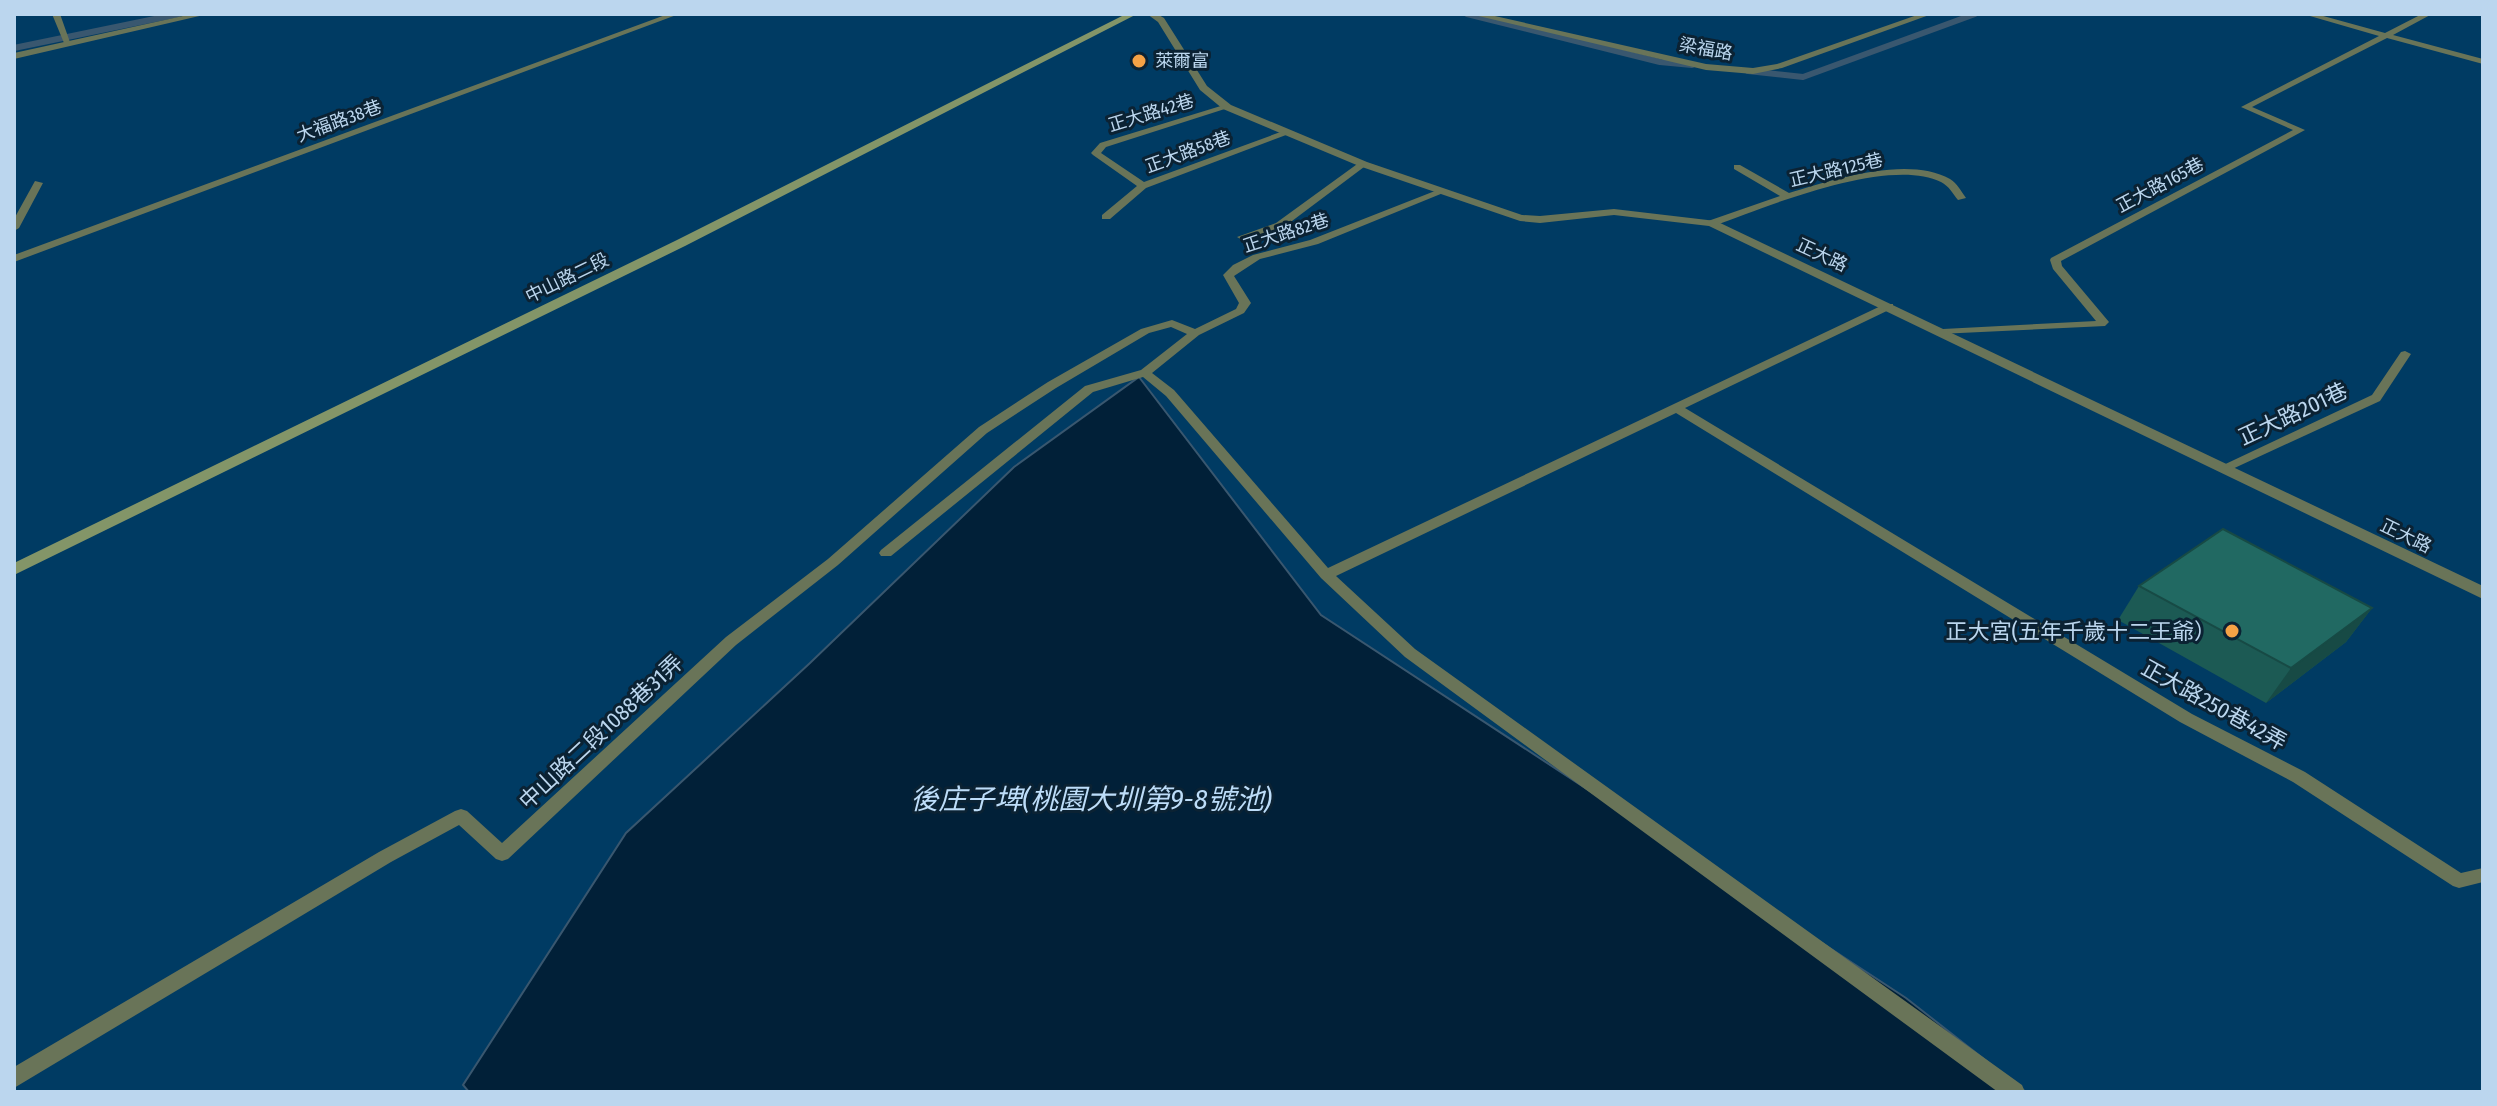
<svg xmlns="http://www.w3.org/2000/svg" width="2497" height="1106" viewBox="0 0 2497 1106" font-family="'Fira Sans Condensed','Noto Sans TC',sans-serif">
<rect width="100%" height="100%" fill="#003b63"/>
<path fill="#012038" stroke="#39576f" stroke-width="2" d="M1139,377L1321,615L1906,998L2026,1092H469L463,1085L626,833L810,663L1014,467Z"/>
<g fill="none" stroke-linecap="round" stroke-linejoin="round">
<path stroke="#39576f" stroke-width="6" d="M1467,14L1660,62L1692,65
M14,48L179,14
M1748,71L1803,77L1975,14"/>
<path fill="#697458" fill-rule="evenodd" d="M52,14H60L71,45L64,43Z
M668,14H679L14,262V255Z
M2303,14H2316L2385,33L2422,14H2432L2393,35L2483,59V64L2387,38L2252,107L2305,130L2061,261L2062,266L2109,322L2105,326L1939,334L1937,332L1943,329L2096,321L2053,269L2050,260L2051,258L2293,130L2241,107L2379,36Z
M1224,105L1231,107L1106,147L1101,153L1144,182L1286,130L1294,132L1146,188L1110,219H1102V215L1137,186L1093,155L1091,153L1100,143Z
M1360,162L1368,164L1284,227L1242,240L1237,237L1276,223Z
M1734,165H1740L1789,193C1831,180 1908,155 1950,179C1957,183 1961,191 1966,198L1958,200C1953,194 1949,186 1941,182C1889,156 1768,206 1716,225H1708V221L1780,196L1734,169Z
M35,181L43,183L19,228L14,231V219Z
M1440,189L1448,191L1318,244L1260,259L1234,276L1251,303L1244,313L1199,335L1152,373L1174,390L1328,568L1885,304H1893V308L1685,408L2192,714L2305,772L2461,873L2483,868V882L2459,888L2453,886L2293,782L2180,722L1676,413L1336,576L1415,649L2022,1085L2025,1092H1998L1405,657L1321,578L1166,396L1143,377L1093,392L891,556H881L879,553L881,550L1085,386L1141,370L1187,334L1171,327L1149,333L1056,388L987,433L838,565L736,645L508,859L502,861L496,859L459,825L391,862L14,1088V1067L379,852L455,811L461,809L467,811L502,843L726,637L828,559L979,427L1048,382L1141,329L1172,320L1195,329L1236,309L1239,303L1223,275L1233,265L1253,255L1310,240Z
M2405,351L2411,354L2380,401L2228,471H2218L2217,468L2372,395L2401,352Z"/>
<path fill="#697458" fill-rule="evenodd" d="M192,14H208L14,59V53Z
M1147,14H1157L1164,18L1207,86L1231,105L1367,162L1522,215L1540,216L1614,209L1716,221L2483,586V599L1709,226L1614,215L1540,223L1520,221L1359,166L1223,109L1200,90L1158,22Z
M1470,14H1486L1706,64L1753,68L1777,64L1920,14H1932L1782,68L1753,74L1706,70Z"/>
<path fill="#839568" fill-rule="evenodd" d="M1126,14H1137L685,246L14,575V563L677,240Z"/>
</g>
<path fill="#1c5a54" d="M2139,586L2372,608L2346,642L2266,703L2118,620Z"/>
<path fill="#174a45" d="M2372,608L2346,642L2266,703L2291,668Z"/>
<path fill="#216962" stroke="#174a45" stroke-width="2" d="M2223,529L2372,608L2291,668L2139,586Z"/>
<g fill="#f5a246" stroke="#0b2233" stroke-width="3">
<circle cx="1139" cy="61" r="8"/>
<circle cx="2232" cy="631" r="8"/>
</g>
<g text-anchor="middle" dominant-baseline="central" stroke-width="6" stroke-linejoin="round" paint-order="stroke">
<g font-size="18" fill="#bbd6ee" stroke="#0b2233">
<text transform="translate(1706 49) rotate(10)">梁福路</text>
<text transform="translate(1151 113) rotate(-17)">正大路42巷</text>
<text transform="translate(339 121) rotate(-20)">大福路38巷</text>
<text transform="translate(1188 152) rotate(-20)">正大路58巷</text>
<text transform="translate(1836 170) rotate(-13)">正大路125巷</text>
<text transform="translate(2160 185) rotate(-28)">正大路165巷</text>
<text transform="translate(1286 233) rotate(-18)">正大路82巷</text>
<text transform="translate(1822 255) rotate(25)">正大路</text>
<text transform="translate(567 278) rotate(-26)">中山路二段</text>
<text transform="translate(2406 536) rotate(26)">正大路</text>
</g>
<g font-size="18" fill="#bbd6ee" stroke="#0b2233" text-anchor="start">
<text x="1155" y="61">萊爾富</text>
</g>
<g font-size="22" fill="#bbd6ee" stroke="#0b2233">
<text transform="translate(2293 414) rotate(-25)">正大路201巷</text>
<text transform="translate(2214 705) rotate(29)">正大路250巷42弄</text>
<text transform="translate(601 732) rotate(-43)">中山路二段1088巷31弄</text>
</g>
<g font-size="22" fill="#bbd6ee" stroke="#0b2233" text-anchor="end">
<text x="2216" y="631">正大宮(五年千歲十二王爺）</text>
</g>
<g font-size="28" font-style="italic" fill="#bdddf9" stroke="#0b2233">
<text x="1091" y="799">後庄子埤(桃園大圳第9-8號池)</text>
</g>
</g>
<rect width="2497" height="1106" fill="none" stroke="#bbd6ee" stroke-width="32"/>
</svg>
